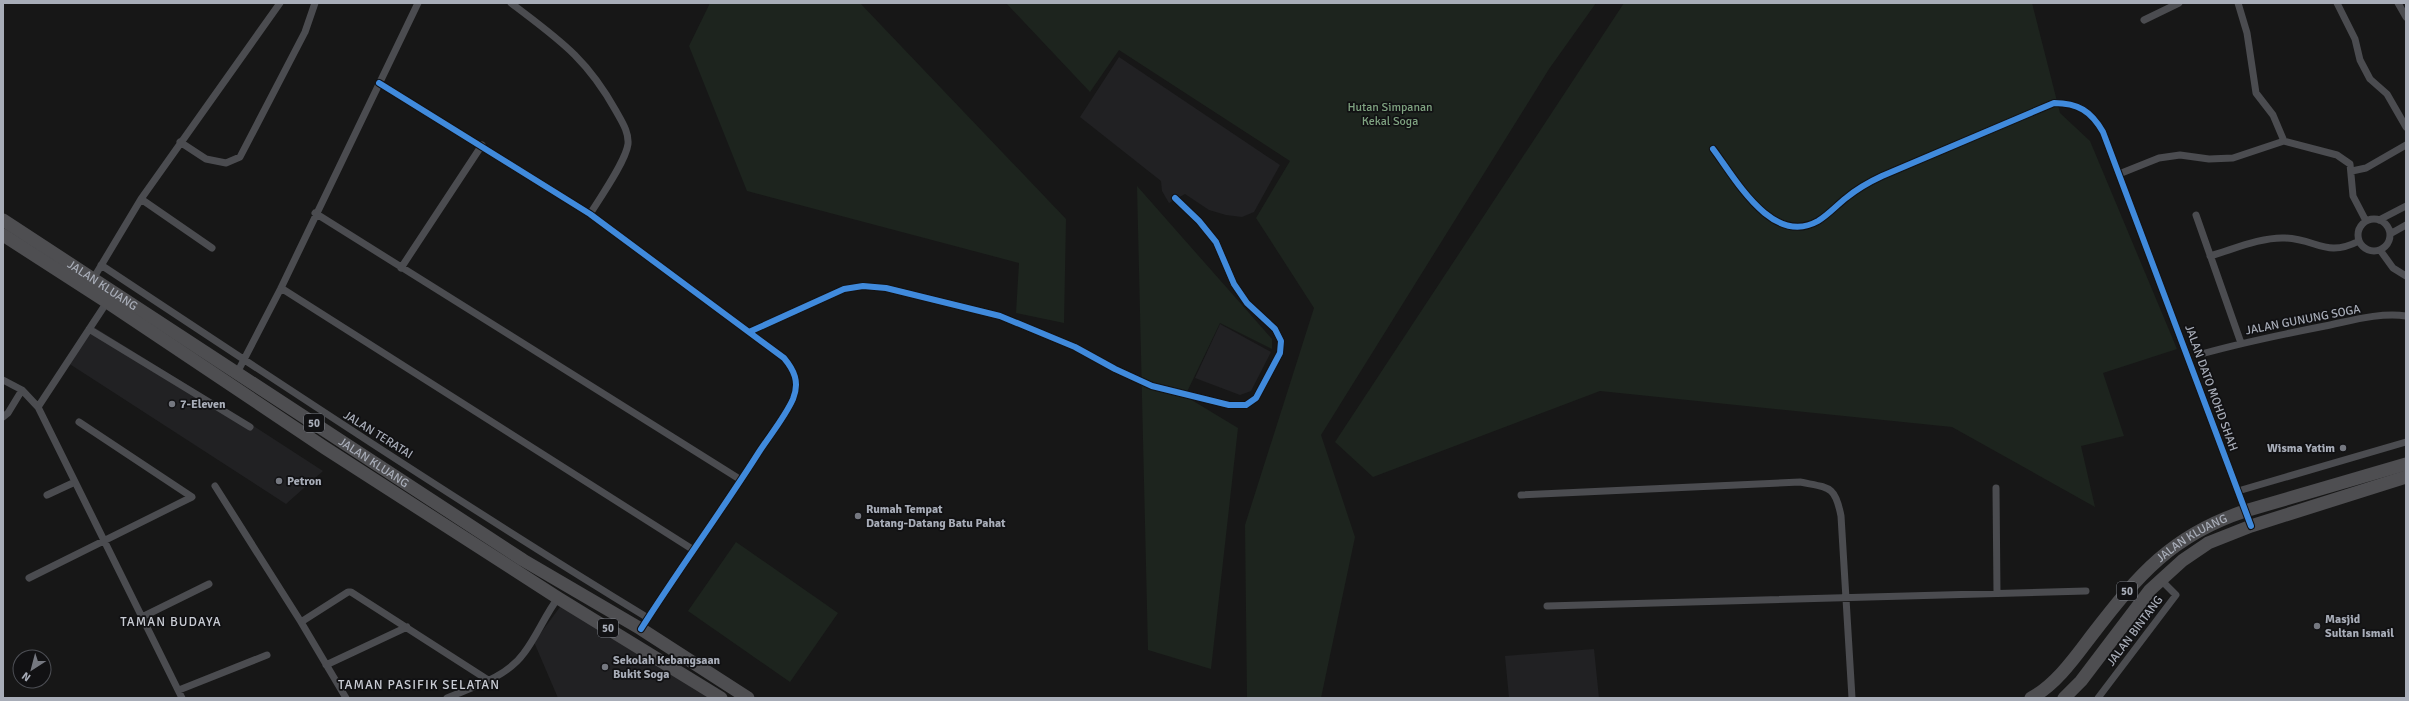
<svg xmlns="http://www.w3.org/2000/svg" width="2409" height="701" viewBox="0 0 2409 701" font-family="Signika,sans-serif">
<rect width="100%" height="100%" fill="#171717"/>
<path fill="#212123" d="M1119,57L1280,165L1254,212L1242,217L1226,215L1209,210L1185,194L1169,203L1162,191L1161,181L1080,117Z
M89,324L252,425L323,471L286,504L65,361Z
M1220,324L1271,352L1251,391L1240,395L1195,378Z
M563,603L715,698H558L534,642Z
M1594,649L1599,698H1509L1505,656Z"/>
<path fill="#1d241e" d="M710,3H860L1066,219L1064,323L1016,313L1019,263L747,191L689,46Z
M1006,3H1596L1549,69L1321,435L1355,537L1321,698H1247L1245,525L1314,308L1256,218L1290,161L1119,50L1090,92Z
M1624,3H2032L2060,113L2090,141L2177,349L2103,373L2124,436L2081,446L2095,507L1952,427L1600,391L1373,477L1335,442Z
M1137,186L1272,339V349L1220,323L1185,396L1238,428L1211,669L1148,650Z
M736,542L838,613L790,682L688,611Z"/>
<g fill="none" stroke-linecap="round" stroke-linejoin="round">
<path stroke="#4b4c50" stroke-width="7" d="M511,3C558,39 586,57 616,111C622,122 629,132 628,144C626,161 600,198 590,214
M2238,3L2247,33L2256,93L2273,115L2284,141
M2337,3L2355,39L2360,60L2370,79L2387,94L2406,127
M2398,3L2406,17
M2144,20L2179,3
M379,83L590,214L784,358C794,370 800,382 793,399C785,417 770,435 759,452C721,512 679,569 641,629
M180,142L206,159L226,163L240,157L305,32L315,3
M1713,149C1735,178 1772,247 1818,221C1828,215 1837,205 1846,198C1857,189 1869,182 1882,176L2054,103C2078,103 2091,111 2103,132L2251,526
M2352,171L2366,168L2406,145
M2119,174L2159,158L2180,155L2209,159L2233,158L2284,141L2337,155L2350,164L2353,196L2366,221
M141,199L212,248
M315,213L741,480
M2196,215L2241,343
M2358 235a16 16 0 1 1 32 0a16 16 0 1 1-32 0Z
M2379,220L2406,206
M2390,234L2406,225
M2380,250L2393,268L2406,276
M2210,256C2234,249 2261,237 2285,238C2317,239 2326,258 2359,241
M101,265C282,385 463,505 648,618
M401,268L482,145
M93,279L141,199L280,3
M281,288L692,549
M89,329L250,427
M749,332L844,289L863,286L886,288L1000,316L1075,347L1115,369L1152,386L1229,405H1246L1256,398L1280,353L1281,341L1275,329L1247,303L1234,284L1216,242L1199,221L1175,198
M2205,353C2245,342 2284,334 2325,326C2350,321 2380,312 2406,316
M237,373L281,288L418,3
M3,380L22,390L38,407L182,698
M38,407L107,302
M3,417L8,413L22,390
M215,486L301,622L346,698
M1996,488L1997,593
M2238,491L2406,442
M47,495L75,482
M1521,495L1800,482C1829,488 1835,485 1841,516L1852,698
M29,578L192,497L79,422
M1547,606L2086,591
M142,617L209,584
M301,622L348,592H351L488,680
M326,665L407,627
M179,690L267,655
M447,698C473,687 507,677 524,653C537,636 545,615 558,598
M2098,698L2176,595L2161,580"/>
<g stroke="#4e4e51" stroke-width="13">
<path id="s1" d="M3,220L523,560L641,629L748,698"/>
<path d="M3,235L107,302L325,448L558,598L721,698"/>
<path id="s2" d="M2031,698C2056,685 2076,656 2092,635C2138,575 2172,535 2245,511L2406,464"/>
<path d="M2064,698L2081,681L2150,590L2183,560L2208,543L2251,526L2406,477"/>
</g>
<defs>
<path id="cycleway" d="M379,83L590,214L784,358C794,370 800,382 793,399C785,417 770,435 759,452C721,512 679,569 641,629
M1713,149C1735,178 1772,247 1818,221C1828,215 1837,205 1846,198C1857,189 1869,182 1882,176L2054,103C2078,103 2091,111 2103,132L2251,526
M749,332L844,289L863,286L886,288L1000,316L1075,347L1115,369L1152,386L1229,405H1246L1256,398L1280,353L1281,341L1275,329L1247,303L1234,284L1216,242L1199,221L1175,198"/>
</defs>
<use href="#cycleway" stroke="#111113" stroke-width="8"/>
<use href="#cycleway" stroke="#408adc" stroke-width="6"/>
</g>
<g fill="#757880" stroke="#111113" stroke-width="1.5">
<circle cx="172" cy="404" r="4"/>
<circle cx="2343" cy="448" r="4"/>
<circle cx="279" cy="481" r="4"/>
<circle cx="858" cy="516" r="4"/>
<circle cx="2317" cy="626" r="4"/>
<circle cx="605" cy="667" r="4"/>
</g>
<g text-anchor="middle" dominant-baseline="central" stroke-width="3.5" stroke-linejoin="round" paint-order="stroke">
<g fill="#111113" stroke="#7b7e86" stroke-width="1">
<rect x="304" y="414" width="20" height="18" rx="3"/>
<rect x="2117" y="582" width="20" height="18" rx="3"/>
<rect x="598" y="619" width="20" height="18" rx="3"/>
</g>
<g font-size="11" font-weight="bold" fill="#a8adb8">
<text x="314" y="423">50</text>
<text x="2127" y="591">50</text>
<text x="608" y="628">50</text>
</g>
<g font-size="12" fill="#7fa381" stroke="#111113">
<text x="1390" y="107">Hutan Simpanan<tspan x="1390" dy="14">Kekal Soga</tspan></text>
</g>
<g font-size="12" fill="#a8adb8" stroke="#111113">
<text stroke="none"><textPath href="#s1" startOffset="119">JALAN KLUANG</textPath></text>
<text transform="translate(2303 320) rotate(-11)">JALAN GUNUNG SOGA</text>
<text transform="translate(2211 388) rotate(70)">JALAN DATO MOHD SHAH</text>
<text transform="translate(378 435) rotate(32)">JALAN TERATAI</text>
<text stroke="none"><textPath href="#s1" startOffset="443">JALAN KLUANG</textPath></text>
<text stroke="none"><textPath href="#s2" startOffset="229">JALAN KLUANG</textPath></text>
<text transform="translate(2135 631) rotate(-53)">JALAN BINTANG</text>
</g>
<g font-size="12" font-weight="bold" fill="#a8adb8" stroke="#111113" text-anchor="start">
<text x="180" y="404">7-Eleven</text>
<text x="2335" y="448" text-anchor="end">Wisma Yatim</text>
<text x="287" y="481">Petron</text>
<text x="866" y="509">Rumah Tempat<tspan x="866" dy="14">Datang-Datang Batu Pahat</tspan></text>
<text x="2325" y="619">Masjid<tspan x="2325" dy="14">Sultan Ismail</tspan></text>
<text x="613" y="660">Sekolah Kebangsaan<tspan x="613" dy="14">Bukit Soga</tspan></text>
</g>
<g font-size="13" letter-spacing="1" fill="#c9ccd4" stroke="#111113">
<text x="171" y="622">TAMAN BUDAYA</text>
<text x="419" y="685">TAMAN PASIFIK SELATAN</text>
</g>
</g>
<rect width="2409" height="701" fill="none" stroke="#a8adb8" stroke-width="8"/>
<g transform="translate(32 669) rotate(216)"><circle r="19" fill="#111113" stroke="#4d4f55"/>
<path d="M0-3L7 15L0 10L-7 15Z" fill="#757880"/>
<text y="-6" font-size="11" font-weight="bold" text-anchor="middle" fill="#a8adb8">N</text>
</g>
</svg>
